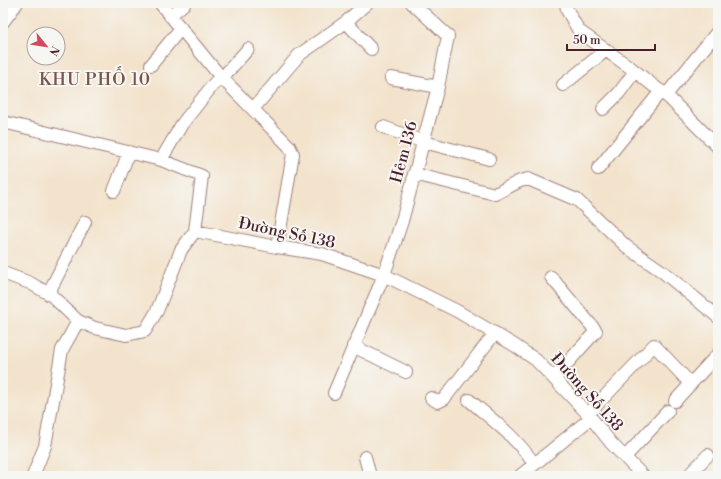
<svg xmlns="http://www.w3.org/2000/svg" width="721" height="479" viewBox="0 0 721 479" font-family="'Libre Bodoni',serif">
<rect width="100%" height="100%" fill="#f6f6f2"/>
<filter id="ink" filterUnits="userSpaceOnUse"><feTurbulence type="fractalNoise" baseFrequency=".025" numOctaves="2"/><feDisplacementMap in="SourceGraphic" scale="8" xChannelSelector="R" yChannelSelector="G"/><feConvolveMatrix kernelMatrix="1 2 1 2 8 2 1 2 1" color-interpolation-filters="sRGB"/></filter>
<filter id="wash" filterUnits="userSpaceOnUse"><feTurbulence type="fractalNoise" baseFrequency=".012" numOctaves="4" result="noise"/><feDisplacementMap in="SourceGraphic" scale="16" xChannelSelector="R" yChannelSelector="G"/><feGaussianBlur stdDeviation="0.9" result="paint"/><feColorMatrix in="noise" values="0 0 0 0 0 0 0 0 0 0 0 0 0 0 0 0 0 1.4 0 .05"/><feComposite in="paint" operator="in"/></filter>
<g filter="url(#wash)">
<rect width="100%" height="100%" fill="#f3e3cc"/>
</g>
<g filter="url(#ink)">
<g fill="none" stroke-linecap="round" stroke-linejoin="round">
<defs>
<path id="minor" d="M160,3L220,76L289,146L293,154L277,247
M566,3L567,10L579,31L631,68L669,98L718,147
M170,16L185,3
M3,22L17,3
M346,22L371,49
M151,65L181,28
M222,78L248,49
M391,78L438,87
M563,85L605,51
M666,95L718,31
M253,109L299,55L346,22L367,3
M603,109L619,93L635,71
M3,122L161,160L202,176L195,231
M383,127L424,142L489,159
M161,160L182,124L220,76
M598,169L661,91
M414,174L495,194L520,181L528,179L577,200L627,247L663,272L718,317
M114,191L129,152
M3,273L30,283L51,295L78,321
M551,277L596,331L554,378
M48,294L85,222
M353,346L406,372
M334,393L384,275L402,221L438,87L448,36L412,3
M431,398L438,402L444,399L495,333
M469,400C493,420 517,438 534,464
M675,401L718,354
M588,414L654,345L691,384
M365,457L370,476
M625,457L668,411
M33,476L45,446L62,350L78,321L95,328L126,335L145,331L157,311L181,250L195,231L277,247L322,254L384,275L457,311L514,345L536,360L588,414L611,443L643,476
M520,476L591,418
M688,476L708,455"/>
</defs>
<use href="#minor" stroke="#9e817c" stroke-width="14"/>
<use href="#minor" stroke="#fff" stroke-width="12"/>
</g>
</g>
<g text-anchor="middle" dominant-baseline="central" stroke-width="4" stroke-linejoin="round" paint-order="stroke">
<g font-size="16" fill="#4a1f2b" stroke="#f6f6f2">
<text transform="translate(404 152) rotate(-75)">Hẻm 136</text>
<text transform="translate(287 233) rotate(12)">Đường Số 138</text>
<text transform="translate(587 392) rotate(48)">Đường Số 138</text>
</g>
<g font-size="17" letter-spacing="1" fill="#7c544b" stroke="#f6f6f2">
<text x="95" y="80">KHU PHỐ 10</text>
</g>
</g>
<rect width="721" height="479" fill="none" stroke="#f6f6f2" stroke-width="16"/>
<g transform="translate(46 46) rotate(120)"><circle r="19" fill="#f6f6f2" stroke="#b1a0a2"/>
<path d="M0-3L7 15L0 10L-7 15Z" fill="#d1495b"/>
<text y="-6" font-size="11" font-weight="bold" text-anchor="middle" fill="#4a1f2b">N</text>
</g>
<path d="M567 44v6h88v-6" fill="none" stroke="#4a1f2b" stroke-width="2"/>
<text x="573" y="44" font-size="12" fill="#4a1f2b" stroke="#f6f6f2" stroke-width="3" paint-order="stroke">50 m</text>
</svg>
